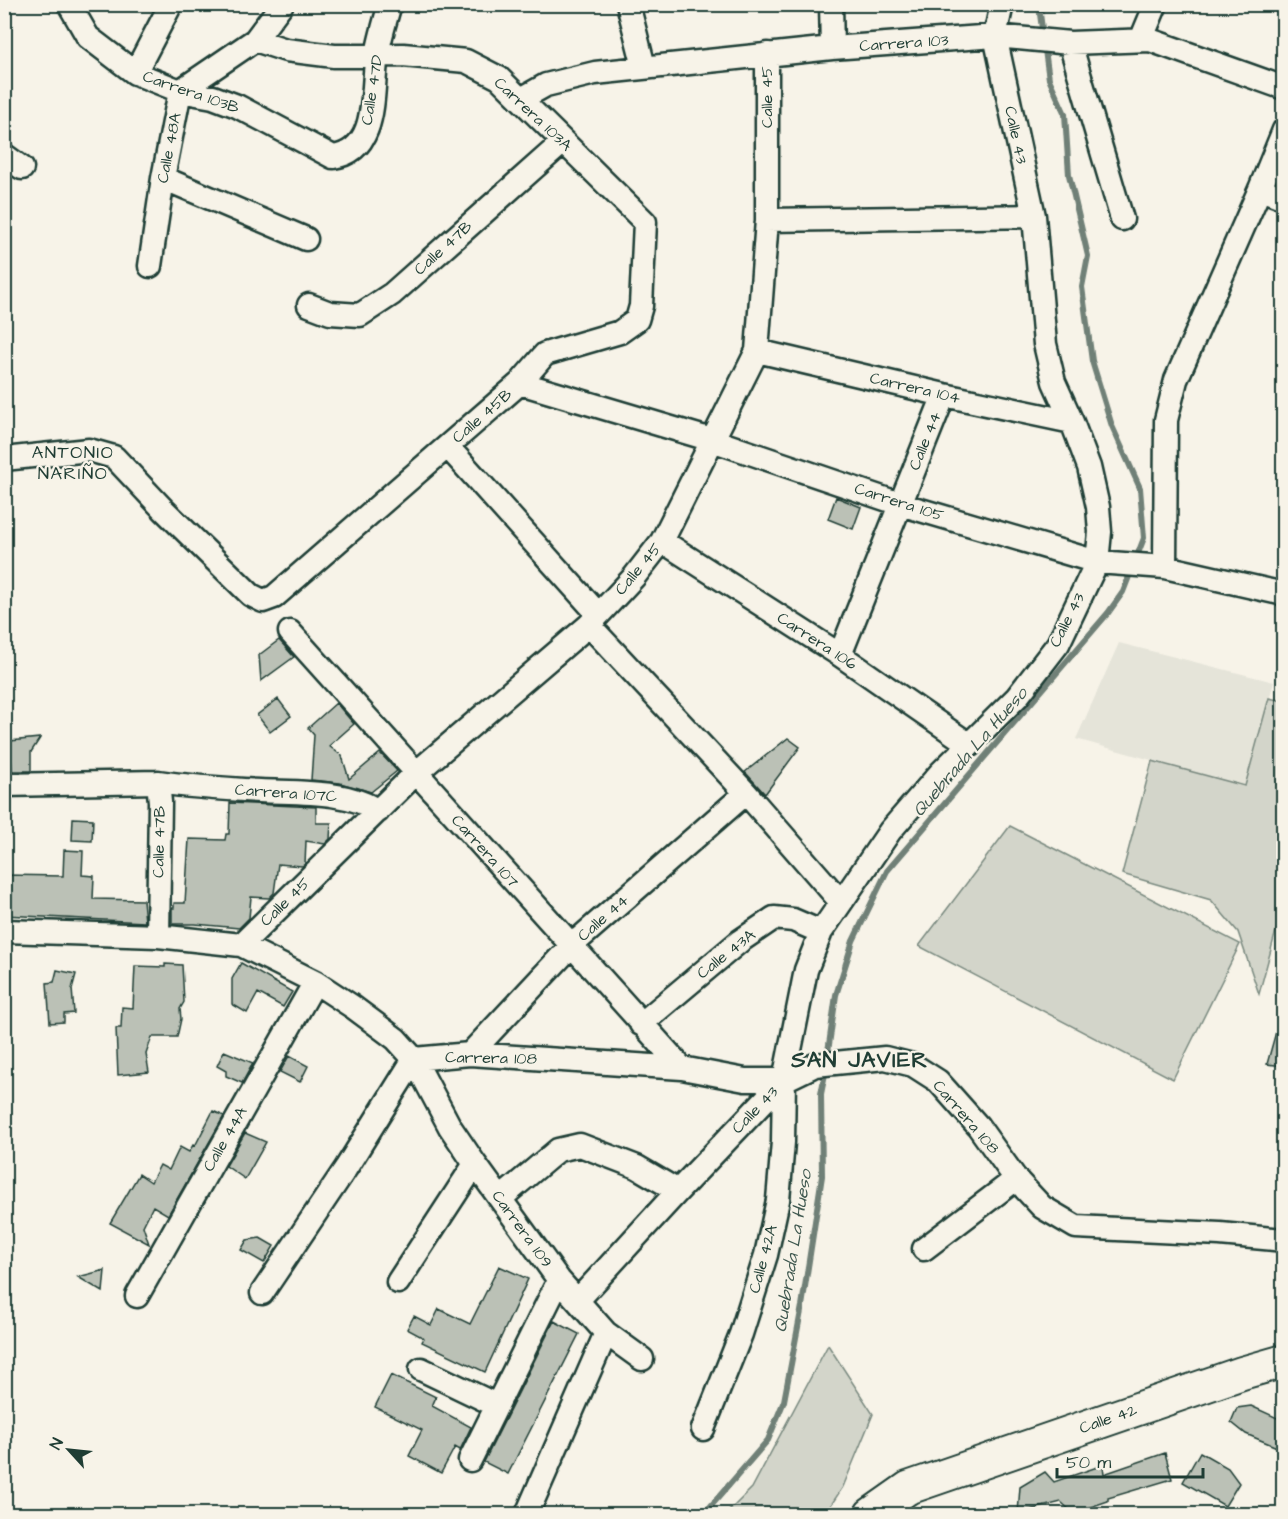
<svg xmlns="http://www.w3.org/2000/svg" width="1288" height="1519" viewBox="0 0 1288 1519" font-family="'Architects Daughter',sans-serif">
<rect width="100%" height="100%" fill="#f7f3e8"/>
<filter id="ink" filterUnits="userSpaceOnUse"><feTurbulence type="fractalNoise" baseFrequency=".0167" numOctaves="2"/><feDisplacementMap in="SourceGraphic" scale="12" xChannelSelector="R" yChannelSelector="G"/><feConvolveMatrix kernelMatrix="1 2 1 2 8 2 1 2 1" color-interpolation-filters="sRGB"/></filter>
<g filter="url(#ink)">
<path fill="#e5e4d9" d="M1119,643L1274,682L1245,786L1076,739Z"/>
<path fill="#d3d5ca" stroke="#79897f" stroke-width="1.5" d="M1269,698L1283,701V905L1259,994L1238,932L1211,900L1122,874L1152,761L1245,786Z
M1010,826L1240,944L1173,1079L919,946Z
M828,1345L873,1414L843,1487L825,1514H726L752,1488Z"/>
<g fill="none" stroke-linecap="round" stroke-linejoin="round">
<path stroke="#6f8077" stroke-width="6" d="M827,1059L836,995L853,941L887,871L1108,613L1123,592L1144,538L1140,488L1112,426L1092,361L1082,287L1088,256L1069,175L1065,114L1049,79L1040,14L1043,4
M704,1514L768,1440L784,1401L802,1306L822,1176L821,1094L826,1069"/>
</g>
<path fill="#bbc1b6" stroke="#1f3d34" stroke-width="1.5" d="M836,497L861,507L853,529L828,519Z
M279,640L294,657L261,681L259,655Z
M278,699L291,716L270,732L257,715Z
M336,703L354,724L329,746L342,756L349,779L380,753L397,771L371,792L340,783L311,780L314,735L308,728Z
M40,738L31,752V771H12L10,741Z
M788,738L800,747L765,794L745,772Z
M230,803L316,807V823H331L330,839L325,844L306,841L305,864L302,866L278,864L274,893L269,898L251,897L249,918L239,928L195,924H172V908H174V903H185L189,839L225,840L226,834H229Z
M73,818L93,819L92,841L72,840Z
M64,850L83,851L82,875L94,876L93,899L143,900L145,922L4,915V875L63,876Z
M241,963L292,992L283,1007L258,993L247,1013L232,1004V979Z
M165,964L182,965L184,1002L180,1009L181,1019L177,1037H152L146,1054L149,1072L118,1075L116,1028H121L122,1007L133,1008L135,966L165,967Z
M57,970L76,974L72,989L74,1013L64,1014V1022L50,1023L47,983L54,982Z
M1279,1021L1284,1022V1066L1267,1064Z
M224,1051L253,1063L242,1083L226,1076V1071L217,1066Z
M289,1056L308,1066L300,1082L280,1072Z
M213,1111L224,1116L168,1215L153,1206L143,1226L149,1244L110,1223L139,1174L151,1182L160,1165L169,1170L180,1147L189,1152L193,1145L195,1146Z
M245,1133L266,1142L245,1179L226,1166Z
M260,1238L274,1246L264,1263L241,1250L247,1240Z
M499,1266L528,1279L485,1372L422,1342L424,1338L407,1329L414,1316L431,1325L439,1309L470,1324Z
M105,1270L103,1292L78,1277Z
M554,1321L579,1334L508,1474L484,1462Z
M391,1375L436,1397L432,1406L471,1427L460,1450L455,1447L441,1473L409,1456L422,1430L375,1407Z
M1251,1406L1284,1421V1450L1246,1434L1231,1422L1237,1408Z
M1200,1452L1228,1468L1239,1483L1225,1506L1183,1482Z
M1165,1453L1172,1479L1108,1498V1501L1073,1513L1061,1502L1018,1513L1020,1487L1045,1472L1054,1482L1103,1465L1104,1474Z"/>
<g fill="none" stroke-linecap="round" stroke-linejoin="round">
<defs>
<path id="street" d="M69,4L88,37L135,73L180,91L213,97L237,106L333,157C380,151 371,89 377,55C380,38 385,21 390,4
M628,4L644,67
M831,4L832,48
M1141,40L1156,4
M1070,43L1122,219
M135,73L171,4
M521,99L546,85L595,73L832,48L995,36L1070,43L1150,40L1284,88
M4,155L22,168
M163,178L306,239
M1260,189L1284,198
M767,220L1034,216
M150,266L163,178L180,91L255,40L282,4
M309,305L330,313L360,315L392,294L563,142
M757,351L944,395L1072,422
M520,383L712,440L900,504L1097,562L1165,567L1284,594
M448,447L598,614
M4,459L89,450L114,457L164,510L251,595L263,601L274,597L520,383L545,354L620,332L637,320L641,306L645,222L499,78L466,61L403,55L334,56L286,50L255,40
M662,541L840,655L970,745
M1165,567L1166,420L1176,380L1260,189L1284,130
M589,625L746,793L841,902
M290,632L682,1068
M840,655L944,395
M4,785L158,782
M4,931L158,936L241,945L315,982L353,1007L396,1039L414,1059L450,1127L475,1164L559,1280L606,1333L642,1359
M158,936L160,802L158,782C192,787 226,789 260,791C297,793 348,790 378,811
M241,945L416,773L589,625L634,577L662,541L757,351L767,220V54
M641,1024L740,941L774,918L793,920L821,932
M470,1054L571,946L746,793
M501,1198L558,1150L580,1145L637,1167L678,1191
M924,1249L1016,1179
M398,1282L475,1164
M262,1293L346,1168L414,1059L470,1054L682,1068L745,1080H784L815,1065L885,1058L913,1065L938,1081L978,1126L1016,1179L1042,1207L1076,1227L1220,1234L1284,1240
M137,1296L315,982
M578,1300L678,1191L784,1080L806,970L821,932L890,831L941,772L1017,697L1058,644L1097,562L1100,532L1098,507L1089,467L1072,422L1054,382L1045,344L1034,216L995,36L1002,4
M421,1369L496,1405
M703,1429L741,1334L766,1255L778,1200L783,1142L784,1080
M470,1460L559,1280
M527,1514L606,1333"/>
<path id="secondary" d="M871,1514L908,1488L1242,1373L1284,1361"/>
</defs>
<use href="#street" stroke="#1f3d34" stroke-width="27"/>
<use href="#secondary" stroke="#1f3d34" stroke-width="36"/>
<use href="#street" stroke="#f7f3e8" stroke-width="22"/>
<use href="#secondary" stroke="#f7f3e8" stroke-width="32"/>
</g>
</g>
<g text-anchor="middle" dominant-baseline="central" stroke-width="4.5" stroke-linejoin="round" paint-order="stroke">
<g font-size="16" fill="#1f3d34" stroke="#f7f3e8">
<text transform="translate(904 43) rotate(-4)">Carrera 103</text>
<text transform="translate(372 90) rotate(-81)">Calle 47D</text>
<text transform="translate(191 92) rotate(19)">Carrera 103B</text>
<text transform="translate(767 97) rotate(-90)">Calle 45</text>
<text transform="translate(533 114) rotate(43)">Carrera 103A</text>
<text transform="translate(1016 135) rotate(78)">Calle 43</text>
<text transform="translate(169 148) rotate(-79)">Calle 48A</text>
<text transform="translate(443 248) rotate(-42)">Calle 47B</text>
<text transform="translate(915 388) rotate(13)">Carrera 104</text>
<text transform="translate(482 416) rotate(-41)">Calle 45B</text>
<text transform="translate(925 441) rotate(-68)">Calle 44</text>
<text transform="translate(899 502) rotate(18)">Carrera 105</text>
<text transform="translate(638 569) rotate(-50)">Calle 45</text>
<text transform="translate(1067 620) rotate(-63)">Calle 43</text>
<text transform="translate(817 641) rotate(33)">Carrera 106</text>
<text transform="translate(286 793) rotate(4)">Carrera 107C</text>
<text transform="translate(159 842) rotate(-89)">Calle 47B</text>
<text transform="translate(485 851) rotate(48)">Carrera 107</text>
<text transform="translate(285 902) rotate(-44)">Calle 45</text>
<text transform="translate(603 918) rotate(-41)">Calle 44</text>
<text transform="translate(726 954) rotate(-38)">Calle 43A</text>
<text transform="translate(491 1058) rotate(1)">Carrera 108</text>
<text transform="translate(755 1110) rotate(-46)">Calle 43</text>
<text transform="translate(966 1117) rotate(49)">Carrera 108</text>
<text transform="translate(225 1139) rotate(-60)">Calle 44A</text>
<text transform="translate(522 1229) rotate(54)">Carrera 109</text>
<text transform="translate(763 1259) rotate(-75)">Calle 42A</text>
<text transform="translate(1108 1419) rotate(-19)">Calle 42</text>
</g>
<g font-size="18" letter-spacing="1.5" fill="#1f3d34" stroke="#f7f3e8">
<text x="73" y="452">ANTONIO<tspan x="73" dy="21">NARIÑO</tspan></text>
</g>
<g font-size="18" font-style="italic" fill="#405950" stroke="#f7f3e8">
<text transform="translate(970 752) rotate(-49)">Quebrada La Hueso</text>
<text transform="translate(793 1251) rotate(-81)">Quebrada La Hueso</text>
</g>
<g font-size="22" font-weight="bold" letter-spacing="1.5" fill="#1f3d34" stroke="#f7f3e8">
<text x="860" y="1060">SAN JAVIER</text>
</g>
</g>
<rect width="1288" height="1519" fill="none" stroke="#f7f3e8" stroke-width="24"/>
<rect x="12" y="12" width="1264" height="1495" fill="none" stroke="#1f3d34" stroke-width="2" filter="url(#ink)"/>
<g transform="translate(69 1450) rotate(297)" stroke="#f7f3e8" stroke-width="4.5" paint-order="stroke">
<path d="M0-4.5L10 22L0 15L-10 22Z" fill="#1f3d34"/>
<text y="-9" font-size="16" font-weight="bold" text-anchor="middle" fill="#1f3d34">N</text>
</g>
<path d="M1057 1468v9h146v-9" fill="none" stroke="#1f3d34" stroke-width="3"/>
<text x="1066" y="1468" font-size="18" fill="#1f3d34" stroke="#f7f3e8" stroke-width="4.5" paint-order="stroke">50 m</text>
</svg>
